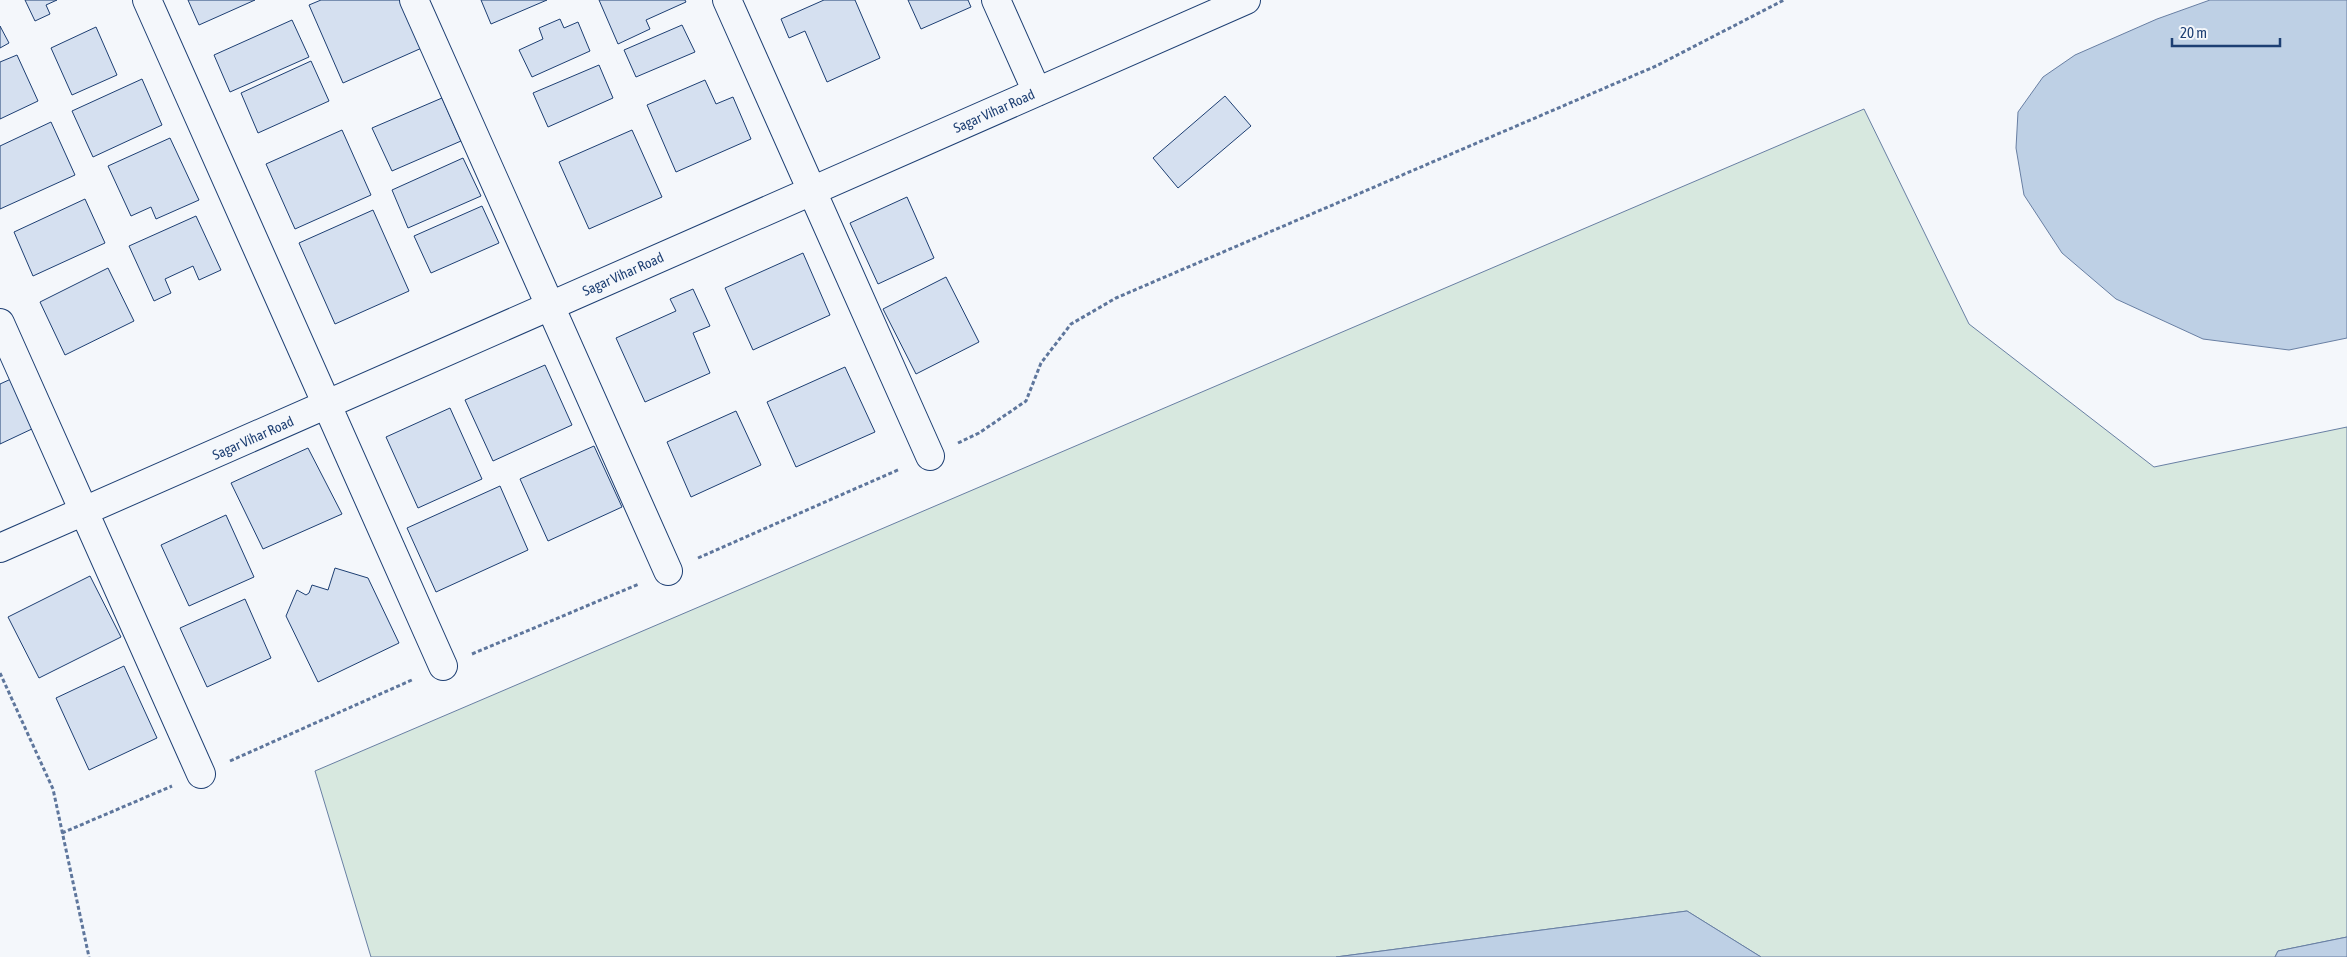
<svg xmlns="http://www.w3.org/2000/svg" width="2347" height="957" viewBox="0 0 2347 957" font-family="'Asap Condensed',sans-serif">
<rect width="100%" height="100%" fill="#f4f7fb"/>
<path fill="#d7e8df" stroke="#687fa3" d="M1864,109L1969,324L2154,467L2347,427V937L2278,951L2275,957H1761L1687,911L1336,957H371L315,771Z"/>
<path fill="#bed0e5" stroke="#687fa3" d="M2210,0H2347V338L2289,350L2203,339L2116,299L2062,253L2024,195L2016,148L2018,112L2043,77L2075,55L2157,19Z
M1687,911L1761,957H1336Z
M2347,937V957H2275L2278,951Z"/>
<path fill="#d5e0f0" stroke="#1d3f73" d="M25,0H57L46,5L50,14L35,21Z
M188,0H255L199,25Z
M321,0H404L424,47L343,83L309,5Z
M481,0H547L491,24Z
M599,0H685L686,2L646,20L650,29L618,44Z
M824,0H855L880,58L827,82L805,31L789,38L781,19Z
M908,0H968L971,7L921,29Z
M560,19L564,28L578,22L590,51L532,77L519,50L543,39L539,28Z
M292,20L309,57L230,92L214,55Z
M682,25L695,52L636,77L624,50Z
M0,26L9,43L0,48Z
M96,27L117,75L72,95L51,48Z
M17,55L38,101L0,119V62Z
M311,61L329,101L258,133L241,93Z
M599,65L613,98L548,127L533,93Z
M142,79L162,125L93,157L72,111Z
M705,80L716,104L733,97L751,139L676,172L647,105Z
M1225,96L1251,126L1178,188L1153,158Z
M442,98L461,141L392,171L372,128Z
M51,122L75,175L0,209V146Z
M342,130L371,195L295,229L266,164Z
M632,130L662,197L589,229L559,162Z
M170,138L199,200L156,219L151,207L131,216L108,166Z
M463,158L481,196L408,228L392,190Z
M907,197L934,258L878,284L850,223Z
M85,199L105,243L33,276L14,232Z
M482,206L499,243L431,273L414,236Z
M373,210L409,291L335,324L299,243Z
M196,216L221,270L199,280L193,266L165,279L171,293L154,301L129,246Z
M803,253L830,315L753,350L725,288Z
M108,268L134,321L65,355L40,302Z
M946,277L979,342L916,374L883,309Z
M693,289L710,326L693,333L710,373L645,402L616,338L676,311L670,299Z
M545,365L572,425L493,461L465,400Z
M845,367L875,432L796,467L767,402Z
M11,379L34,428L0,444V384Z
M450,408L482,479L418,508L386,437Z
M736,411L761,465L691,497L667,442Z
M594,446L622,507L548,541L520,479Z
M308,448L342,514L263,549L231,483Z
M500,486L528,550L436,592L407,528Z
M226,515L254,577L189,606L161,545Z
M335,568L368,578L399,643L318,682L286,616L297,590L306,595L309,593L312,585L328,590Z
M90,576L121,637L39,678L8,617Z
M245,599L271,658L207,687L180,628Z
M124,666L157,738L89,770L56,698Z"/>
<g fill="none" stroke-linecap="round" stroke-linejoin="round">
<defs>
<path id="minor" d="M147,0L443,666
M414,0L668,571
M727,0L930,456
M996,0L1037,92
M0,323L201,774
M0,548L1246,0"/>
</defs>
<use href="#minor" stroke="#1d3f73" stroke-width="30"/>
<path stroke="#5e769c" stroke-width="3" stroke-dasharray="4 2.5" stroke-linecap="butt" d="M958,443L979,433L1026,401L1041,363L1071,324L1116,298L1656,66L1784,0
M698,558L900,469
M472,654L639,584
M0,673L53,789L89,957
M230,761L414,679
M62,833L172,786"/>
<use href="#minor" stroke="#f4f7fb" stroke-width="28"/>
</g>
<g text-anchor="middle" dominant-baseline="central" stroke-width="4" stroke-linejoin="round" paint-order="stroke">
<g font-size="14" fill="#1d3f73" stroke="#f4f7fb">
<text transform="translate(994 111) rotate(-24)">Sagar Vihar Road</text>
<text transform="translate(623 274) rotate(-24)">Sagar Vihar Road</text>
<text transform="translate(253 438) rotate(-24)">Sagar Vihar Road</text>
</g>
</g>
<path d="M2172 38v8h108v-8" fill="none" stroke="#1d3f73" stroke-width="2.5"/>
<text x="2180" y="38" font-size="15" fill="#1d3f73" stroke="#f4f7fb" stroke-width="4" paint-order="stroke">20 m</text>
</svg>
